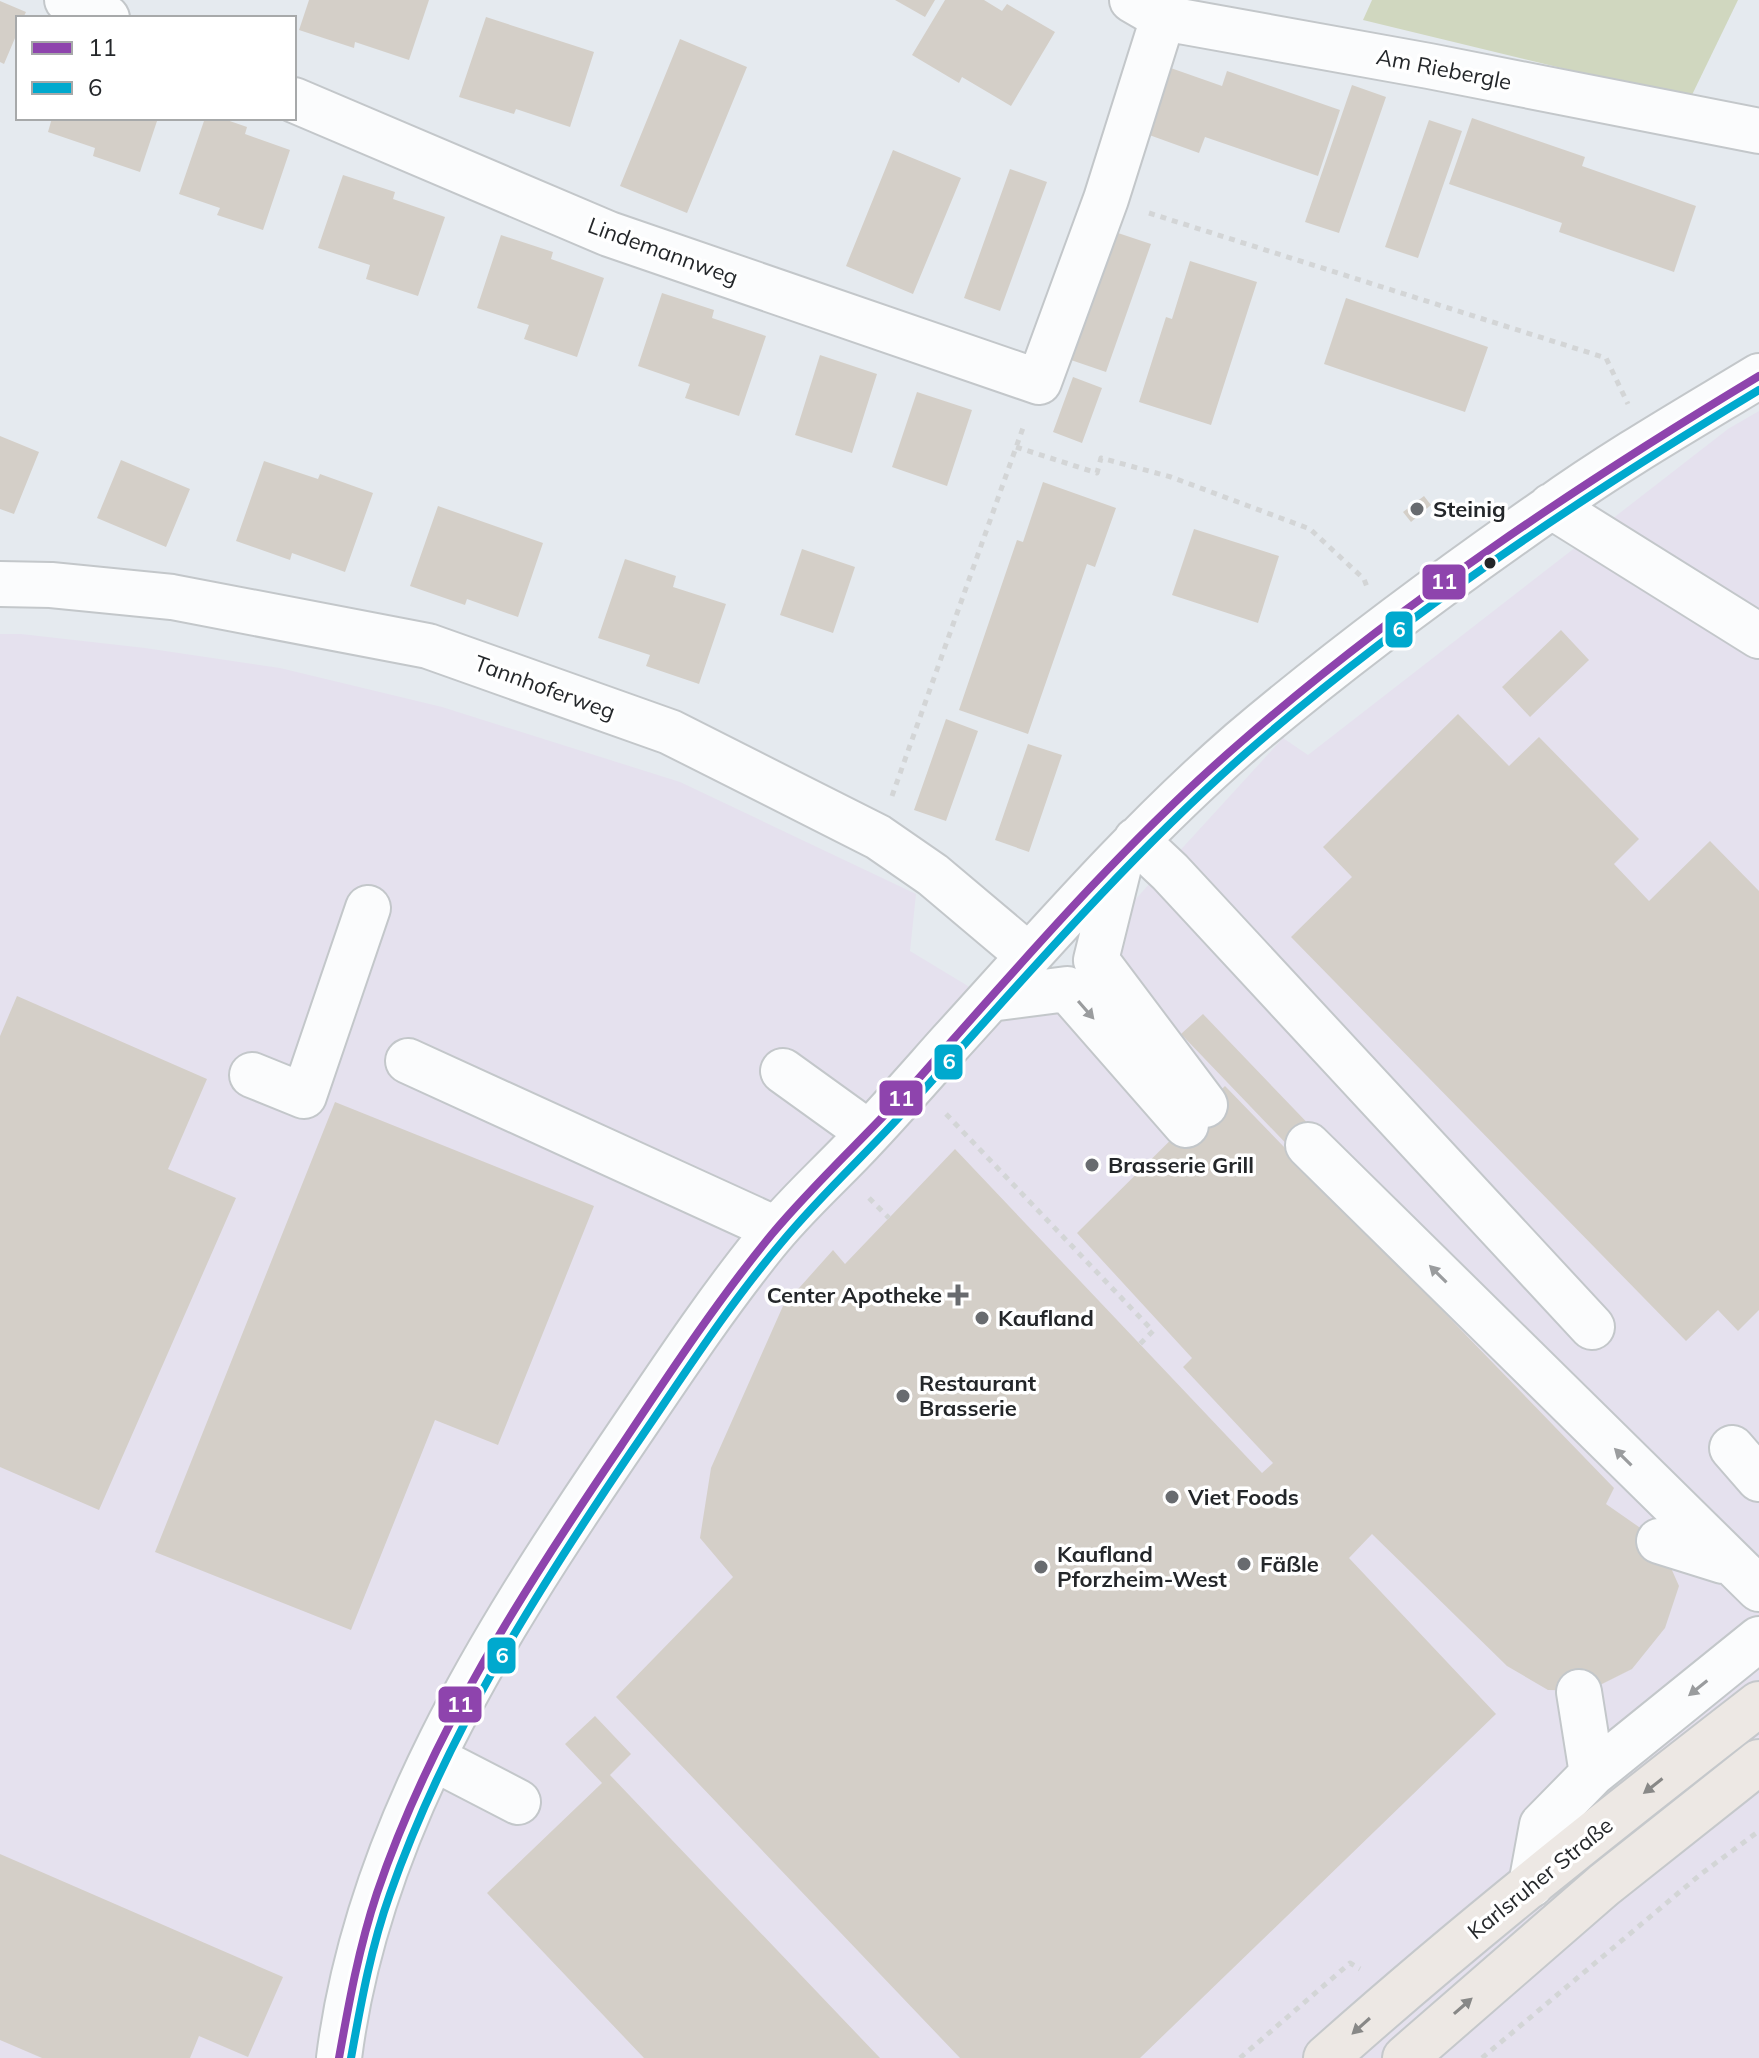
<svg xmlns="http://www.w3.org/2000/svg" width="1759" height="2058" viewBox="0 0 1759 2058" font-family="Mulish,sans-serif">
<rect width="100%" height="100%" fill="#e5eaef"/>
<path fill="#e5e1ee" d="M1759,411V2058H0V634H21L145,648L280,668L442,707L680,782L916,894L910,951L1021,1018L1110,927L1283,738L1308,755L1728,429Z"/>
<path fill="#d0d7bf" d="M1372,0H1738L1690,99L1363,20Z"/>
<path fill="#d4cfc8" d="M309,0H429L409,60L355,42L354,48L299,30Z
M895,0H935L925,17Z
M945,0H984L1002,11L1007,4L1055,32L1011,106L962,77L959,83L912,55Z
M0,1L26,12L23,18H18V31L4,64L0,62Z
M486,17L594,52L570,127L516,109L514,114L459,97Z
M680,39L747,67L687,213L620,186Z
M1165,66L1222,86L1227,71L1340,110L1318,176L1205,137L1199,153L1141,132Z
M1352,85L1386,97L1339,233L1305,222Z
M52,118H158L140,172L93,156L95,148L48,132Z
M205,118H221L247,127L245,134L290,150L263,230L217,215L220,208L179,194Z
M1472,118L1585,157L1582,166L1696,206L1674,272L1559,232L1562,223L1449,184Z
M1429,120L1462,131L1418,258L1385,247Z
M893,150L961,178L913,294L846,266Z
M1010,169L1047,182L1000,311L964,298Z
M343,175L395,192L393,199L445,217L418,296L366,279L370,265L318,248Z
M1112,231L1151,244L1106,372L1068,359Z
M501,235L553,252L551,259L604,278L577,357L524,339L529,325L477,308Z
M1190,261L1257,282L1211,425L1139,402L1166,317L1172,319Z
M662,293L714,310L712,318L766,336L739,416L685,398L690,384L638,366Z
M1346,298L1488,347L1465,412L1324,364Z
M820,355L877,374L852,453L795,435Z
M1073,377L1102,388L1082,443L1053,432Z
M917,392L972,410L947,486L892,467Z
M0,436L39,452L14,514L0,509Z
M121,460L190,489L166,547L97,518Z
M264,461L318,479L320,474L373,493L345,572L292,553L290,560L236,541Z
M1043,482L1116,508L1095,567L1087,564L1028,734L959,710L1017,540L1023,542Z
M1424,496L1431,505L1411,522L1403,512Z
M438,506L543,543L518,617L467,599L465,605L410,586Z
M1194,529L1279,556L1258,623L1172,595Z
M802,549L855,567L833,633L780,615Z
M625,559L676,576L673,587L726,604L699,684L646,666L650,655L598,638Z
M1561,630L1589,660L1530,717L1502,687Z
M1458,714L1509,766L1539,737L1639,839L1614,864L1649,901L1710,841L1759,891V1310L1738,1331L1718,1310L1686,1341L1291,937L1352,877L1323,847Z
M946,719L978,731L946,821L914,810Z
M1028,744L1062,755L1029,852L995,840Z
M17,996L207,1079L168,1169L236,1198L99,1510L0,1467V1036Z
M1203,1014L1319,1135L1298,1156L1181,1034Z
M1225,1086L1614,1488L1606,1504L1659,1541L1679,1586L1665,1628L1632,1669L1588,1691L1548,1690L1507,1666L1372,1534L1349,1558L1496,1714L1140,2058H960L616,1697L733,1577L700,1538L711,1468L783,1306L833,1250L845,1264L955,1149L1262,1473L1273,1463L1183,1367L1192,1358L1077,1233Z
M335,1102L594,1206L498,1445L435,1420L351,1630L155,1552Z
M595,1716L631,1754L610,1775L880,2058H644L487,1893L602,1783L565,1744Z
M0,1854L283,1977L248,2057L199,2036L190,2058H42L0,2040Z"/>
<g fill="none" stroke-linecap="round" stroke-linejoin="round">
<defs>
<path id="minor" d="M67,0L107,18
M1132,0L1163,18L1429,66L1759,131
M294,100L609,234L1039,382L1106,199L1163,18
M1551,506L1759,636
M0,584L51,585L172,597L428,646L670,732L878,837L933,875L1029,956
M1136,840L1170,872L1592,1327
M1121,859L1096,960L1205,1105
M990,999L1067,989L1186,1125
M408,1061L776,1229
M783,1071L869,1133
M252,1075L304,1096L368,908
M1308,1145L1759,1589
M1732,1448L1759,1479
M1659,1541L1723,1561
M1579,1692L1592,1774
M433,1758L518,1802
M1531,1885L1542,1825L1592,1774L1759,1639
M339,2058C367,1834 491,1638 614,1456C663,1384 711,1310 765,1243C791,1210 822,1182 851,1152C885,1117 917,1080 950,1043C1044,940 1135,834 1241,742C1339,659 1443,582 1548,509C1615,461 1688,419 1759,376"/>
<path id="major" d="M1326,2058C1465,1934 1612,1818 1759,1704
M1405,2058L1604,1885L1759,1762"/>
</defs>
<use href="#minor" stroke="#c3c7ca" stroke-width="48"/>
<use href="#major" stroke="#c5c8cb" stroke-width="48"/>
<path stroke="#d3d5d6" stroke-width="5" stroke-dasharray="6 6" stroke-linecap="butt" d="M1149,213L1606,358L1628,404
M1016,447L1097,473L1101,458L1171,477L1310,529L1364,579L1367,587
M892,796L1024,425
M946,1114L1153,1331L1140,1344
M869,1198L889,1218
M1240,2058L1350,1963L1360,1969
M1482,2058L1701,1874L1759,1831"/>
<use href="#minor" stroke="#fbfcfd" stroke-width="44"/>
<use href="#major" stroke="#ede8e4" stroke-width="44"/>
<defs>
<path id="bus-1" d="M339,2058C349,2002 359,1947 377,1893C432,1731 526,1586 621,1446C669,1374 717,1301 772,1234C818,1179 872,1131 920,1077C1022,962 1124,843 1241,742C1401,603 1578,485 1759,376"/>
<path id="bus-2" d="M351,2058C361,2003 371,1947 390,1894C446,1734 537,1591 631,1452C680,1381 726,1308 782,1242C825,1190 876,1145 920,1094C1025,977 1128,857 1246,753C1404,615 1580,498 1759,390"/>
</defs>
<use href="#bus-1" stroke="#fff" stroke-width="14"/>
<use href="#bus-2" stroke="#fff" stroke-width="14"/>
<use href="#bus-1" stroke="#8e44ad" stroke-width="8"/>
<use href="#bus-2" stroke="#00a9ce" stroke-width="8"/>
</g>
<defs><path id="oneway-solid" d="M-6-.8H1V-3.2L6.5 0L1 3.2V.8H-6Z" transform="scale(2)"/></defs>
<g fill="#9a9c9e">
<use href="#oneway-solid" transform="translate(1086 1010) rotate(49)"/>
<use href="#oneway-solid" transform="translate(1438 1274) rotate(-135)"/>
<use href="#oneway-solid" transform="translate(1623 1457) rotate(-135)"/>
<use href="#oneway-solid" transform="translate(1698 1688) rotate(141)"/>
</g>
<g fill="#888887">
<use href="#oneway-solid" transform="translate(1653 1786) rotate(142)"/>
<use href="#oneway-solid" transform="translate(1463 2006) rotate(-41)"/>
<use href="#oneway-solid" transform="translate(1361 2026) rotate(138)"/>
</g>
<g fill="#686b6f" stroke="#fff" stroke-width="3">
<circle cx="1417" cy="509" r="8"/>
<circle cx="1092" cy="1165" r="8"/>
<path d="M954 1283h8v8h8v8h-8v8h-8v-8h-8v-8h8z"/>
<circle cx="982" cy="1318" r="8"/>
<circle cx="903" cy="1396" r="8"/>
<circle cx="1172" cy="1497" r="8"/>
<circle cx="1244" cy="1564" r="8"/>
<circle cx="1041" cy="1567" r="8"/>
</g>
<circle fill="#24272a" stroke="#fff" stroke-width="3" cx="1490" cy="563" r="7"/>
<g text-anchor="middle" dominant-baseline="central" stroke-width="7" stroke-linejoin="round" paint-order="stroke">
<g font-size="22" fill="#24272a" stroke="#fff">
<text transform="translate(1444 69) rotate(11)">Am Riebergle</text>
<text transform="translate(663 251) rotate(20)">Lindemannweg</text>
<text transform="translate(545 687) rotate(20)">Tannhoferweg</text>
<text transform="translate(1540 1878) rotate(-39)">Karlsruher Straße</text>
</g>
<g font-size="22" font-weight="bold" fill="#24272a" stroke="#fff" text-anchor="start">
<text x="1433" y="509">Steinig</text>
<text x="1108" y="1165">Brasserie Grill</text>
<text x="942" y="1295" text-anchor="end">Center Apotheke</text>
<text x="998" y="1318">Kaufland</text>
<text x="919" y="1383">Restaurant<tspan x="919" dy="25">Brasserie</tspan></text>
<text x="1188" y="1497">Viet Foods</text>
<text x="1057" y="1554">Kaufland<tspan x="1057" dy="25">Pforzheim-West</tspan></text>
<text x="1260" y="1564">Fäßle</text>
</g>
</g>
<g stroke="#fff" stroke-width="3">
<rect x="1421" y="563" width="46" height="38" rx="8" fill="#8e44ad"/>
<rect x="1384" y="610" width="30" height="39" rx="8" fill="#00a9ce"/>
<rect x="933" y="1043" width="31" height="38" rx="8" fill="#00a9ce"/>
<rect x="878" y="1079" width="46" height="38" rx="8" fill="#8e44ad"/>
<rect x="486" y="1636" width="31" height="39" rx="8" fill="#00a9ce"/>
<rect x="437" y="1685" width="46" height="39" rx="8" fill="#8e44ad"/>
</g>
<g font-size="22" text-anchor="middle" font-weight="bold" fill="#fff">
<text x="1444" y="589">11</text>
<text x="1399" y="637">6</text>
<text x="949" y="1069">6</text>
<text x="901" y="1106">11</text>
<text x="502" y="1663">6</text>
<text x="460" y="1712">11</text>
</g>
<rect x="16" y="16" width="280" height="104" fill="#ffffff" stroke="#a7a9aa" stroke-width="2"/>
<rect x="32" y="42" width="40" height="12" fill="#8e44ad" stroke="#a7a9aa" stroke-width="2"/>
<text x="88" y="56" font-size="24" fill="#24272a">11</text>
<rect x="32" y="82" width="40" height="12" fill="#00a9ce" stroke="#a7a9aa" stroke-width="2"/>
<text x="88" y="96" font-size="24" fill="#24272a">6</text>
</svg>
